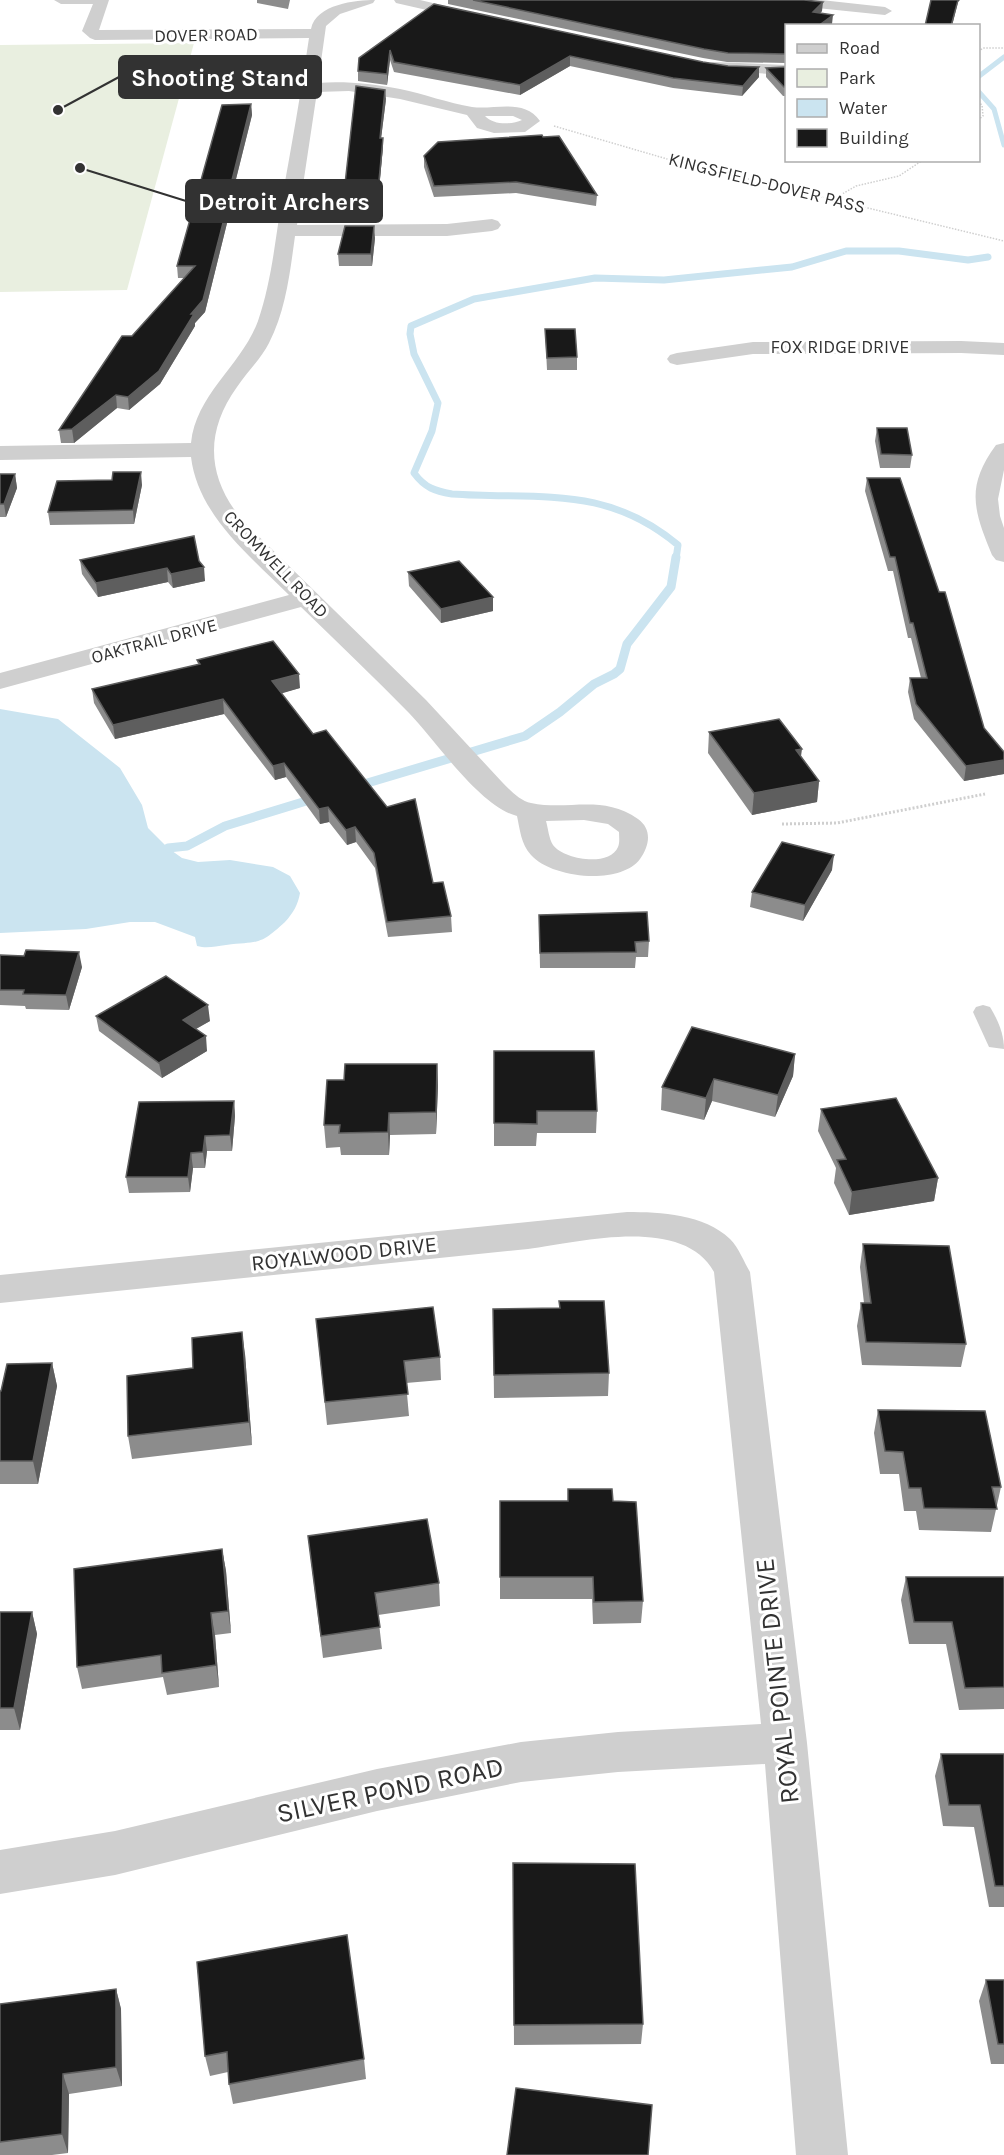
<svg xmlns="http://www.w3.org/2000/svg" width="1004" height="2155" viewBox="0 0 1004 2155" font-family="Karla,sans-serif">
<rect width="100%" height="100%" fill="#fff"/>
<path fill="#e9efe0" d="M194,43L127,290L0,292V45Z"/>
<path fill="#cbe4f0" d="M0,709L58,719L120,768L142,805L148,828L168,848L182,858L198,862L230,860L273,867L290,876L300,893C298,905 293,913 285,922C259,946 259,941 226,945C215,946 208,949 197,946L195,937L155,922H130L86,929L0,933Z"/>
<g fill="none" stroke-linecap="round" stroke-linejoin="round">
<path stroke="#cbe4f0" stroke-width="5" d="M978,77L1004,57
M978,91L994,109L1004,145"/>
<path stroke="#cbe4f0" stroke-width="7" d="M676,559L678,545C605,484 539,500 452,494C435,491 425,488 414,473L432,431L438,403L414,354L410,334L411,326L474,299L595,278L664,280L792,267L846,251H899L968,260L988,257"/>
<path stroke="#cbe4f0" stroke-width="9" d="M354,787L525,736L560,712L594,684L614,674L620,669L627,644L671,587L676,557
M168,848L187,846L225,826L316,798"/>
<path stroke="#cfcfcf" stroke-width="1.5" stroke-dasharray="1.5 1.5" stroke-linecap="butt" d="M978,51L984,48H1004
M978,102L982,105L983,116L978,120
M554,126L674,161L1004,241
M835,198L856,186L899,176L923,160"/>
<path stroke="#cfcfcf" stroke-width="3" stroke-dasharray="2 2" stroke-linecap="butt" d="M782,824L837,823L985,794"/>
<path fill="#cfcfcf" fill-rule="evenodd" d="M983,1005L990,1007C998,1020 1004,1034 1004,1049L989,1047L973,1012L976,1007Z"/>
<path fill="#cfcfcf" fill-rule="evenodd" d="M54,0H109L99,30L311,29C316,4 356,0 375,0L373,3L340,14L326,26L318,83C346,81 372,84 400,89C424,94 448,103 472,107C495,110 524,98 540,121L525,132L494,133L477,128L467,115L400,99L349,91L317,92L297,225L447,224L492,219L498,221L501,225L498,229L492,231L447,236H295C290,272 286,310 269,343C261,359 247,372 237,387C204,433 207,478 243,521L426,700L502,782C510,790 520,801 531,803C569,811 602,794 638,819C653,830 649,846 640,859C620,886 551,878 531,855C521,844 520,830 517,816C480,807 436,741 409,713C374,677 337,642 301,607L0,689V673L289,595C250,556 198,515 191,457L0,460V446L191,443C196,394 242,365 258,321C271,283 275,243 281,204C291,149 301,93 309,38L95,40L90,38L82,31L93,4H61ZM485,116H513L522,120C511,125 493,125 485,116ZM584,820L608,824L619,832C619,837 620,842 618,847C610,867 564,860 553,845C549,839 548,828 546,821Z
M394,0H420L480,14L482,17L475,21L396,3Z
M771,0H821L885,7L892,11L885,15L778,4Z
M713,62L786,65V75L707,70L705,67L707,64Z
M961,341L1004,343V355L961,353L753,354L677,365L670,363L667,359L670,355L677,353L753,342Z
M1004,443V470L998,499L1000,516L1004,528V562L996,560L992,555C974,511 965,487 996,445Z
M627,1212C661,1212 704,1214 730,1239C739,1248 744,1262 750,1272L807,1743L848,2155H796L765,1764L618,1772L521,1782L377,1811L115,1875L0,1894V1850L115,1831L377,1769L521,1742L618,1732L761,1724L714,1272C683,1215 580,1242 528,1249L0,1303V1275Z"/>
</g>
<path fill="#8c8c8c" d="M257,0H290L288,9L257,3Z
M448,0H804L822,11L820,13L832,24L830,26H786V63L727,62L703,58L448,4Z
M434,4L703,62L728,66L759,67V77L742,96L673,88L570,66L520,95L394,72L390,60L387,85L358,81V71Z
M786,67V96H783L766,77V68Z
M386,99L381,138L383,147L376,222H349V213L351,202L344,203V193Z
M251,104L252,115L231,199V207L205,312L195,323V326L160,384L129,410L117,408L74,443H61L59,430L132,336L184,278H178L177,266Z
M543,137L597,195L596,206L516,193L434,197L424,167V156Z
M375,238L372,266H339L338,254Z
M545,329L577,357V370H547Z
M877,428L912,455L910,468H880L875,441Z
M0,474H15L17,488L6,517H0Z
M867,478L984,728L1004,752V774L964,781L914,719L908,692L910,678H921L911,638H908L893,571H888L865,491Z
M142,485L134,524L50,525L48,512Z
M80,560L199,561L205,581L173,588L168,582L98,597L82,574Z
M408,572L493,611L441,623L409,586Z
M197,660L300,688L281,693L433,883L451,916L452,932L388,937L375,868L356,842L347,845L329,822L320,824L286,777L275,780L224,714L115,739L94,703L92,689L198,665Z
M709,732L801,756L819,781L817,802L752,815L708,753Z
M832,870L803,921L750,907L752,892Z
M539,915L649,941L648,957H636L635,968H540Z
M0,955L24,956L82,967L69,1010L26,1009L25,1006L0,1005Z
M96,1016L210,1021L196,1029L207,1051L162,1078L99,1031Z
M494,1051L597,1111L596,1133H537L536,1146H494Z
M795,1054L793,1076L775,1117L712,1101L704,1120L661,1110L662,1087Z
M437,1064L438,1086L436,1134L390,1135L389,1155H341L340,1147L326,1148L324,1125L344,1080Z
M234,1101L235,1116L232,1151H207L205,1168H193L190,1192L129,1193L126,1177Z
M821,1109L938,1178L934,1201L849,1215L834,1183L836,1168L818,1131Z
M863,1244L966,1344L961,1367L862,1365L857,1326L861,1303H864L860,1267Z
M559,1301L609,1373L608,1396L494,1398L493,1309L559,1308Z
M316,1319L440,1357L441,1380L406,1383L409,1416L327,1425Z
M245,1354L252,1445L132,1459L128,1436L193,1368Z
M52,1363L57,1386L38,1484H0V1391Z
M878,1410L1001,1487L991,1532L919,1530L916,1511H904L899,1474H880L874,1433Z
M500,1501H613L643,1601L641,1623L593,1624L592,1599H500Z
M308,1536L439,1583L440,1606L378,1615L382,1649L323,1658Z
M222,1549L226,1571L231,1633L215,1635L219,1687L167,1695L163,1677L82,1689L77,1667Z
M906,1577H1004V1709L959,1710L946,1644H909L901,1600Z
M0,1612H32L37,1634L20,1730H0Z
M941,1754H1004V1907H989L974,1827L943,1826L935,1776Z
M513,1863L643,2024L641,2044L514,2045Z
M197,1962L364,2059L366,2079L233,2104L229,2084L228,2072L210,2076L205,2056Z
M986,1980H1004V2064H991L979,2001Z
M116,1989L121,2009L122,2086L69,2094L68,2153L52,2155H0V2004Z"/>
<path fill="#5e5e5e" d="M958,0H960L958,2L952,26H951Z
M823,2L822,11L813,21V12Z
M833,15L832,24L830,26H818Z
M390,50V60L387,85V74Z
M570,56V66L520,95V85Z
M759,67V77L742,96L743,86Z
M385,90L386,99L380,147V138Z
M251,104L252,115L231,199V207L205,312L195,323V326L160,384L129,410L128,397L191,314L228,196Z
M383,138V147L376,222V212Z
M374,226L375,238L372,266L371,254Z
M116,395L117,408L74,443L72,429Z
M141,472L142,485L134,524L133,510Z
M15,474L17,488L6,517L4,504Z
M204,567L205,581L173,588L171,574Z
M167,568L168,582L98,597L96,583Z
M493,597V611L441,623V609Z
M299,674L300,688L273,696L272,681Z
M223,699L224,714L115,739L113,725Z
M802,749L799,771L796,750Z
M1004,760V774L964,781L966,766Z
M284,763L286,777L275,780L273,766Z
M819,781L817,802L752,815L754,793Z
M328,807L329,822L320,824L319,809Z
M355,827L356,842L347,845L346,830Z
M834,855L832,870L803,921L805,905Z
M79,952L82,967L69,1010L66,995Z
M208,1005L210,1021L185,1035L183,1020Z
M206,1036L207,1051L162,1078L159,1063Z
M795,1054L793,1076L775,1117L778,1095Z
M437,1064L438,1086L436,1134V1112Z
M714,1079L712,1101L704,1120L706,1098Z
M234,1101L235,1116L232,1151L230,1135Z
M389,1113L390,1135L389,1155L388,1132Z
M205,1136L207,1151L205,1168L203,1152Z
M191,1153L193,1168L190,1192L188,1177Z
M938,1178L934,1201L849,1215L852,1192Z
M242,1332L245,1354L252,1445L249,1422Z
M52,1363L57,1386L38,1484L33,1461Z
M222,1549L226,1571L231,1633L228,1611Z
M32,1612L37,1634L20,1730L14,1708Z
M211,1613L215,1635L219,1687L216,1665Z
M116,1989L121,2009L122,2086L116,2067Z
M63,2074L69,2094L68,2153L62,2134Z"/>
<path fill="#191919" stroke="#5e5e5e" stroke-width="1.5" d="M473,0H804L823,2L813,12L833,15L818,26H786V54L728,53L704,49Z
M931,0H958L951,26H925Z
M434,4L703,62L728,66L759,67L743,86L673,78L570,56L520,85L394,62L390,50L387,74L358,71L359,58Z
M786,67V87H784L766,68Z
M356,86L385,90L380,138H383L376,212L349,213L354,193H344Z
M251,104L228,196H230L203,300L191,314H194L159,371L128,397L116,395L72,429L59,430L122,336H132L195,266H177L222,105Z
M542,135L543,137L559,136L597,195L516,182L434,186L424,156L438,142Z
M345,226H374L371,254H338Z
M545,329H575L577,357L547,358Z
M877,428H907L912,455L881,454Z
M113,472H141L133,510L48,512L57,481L112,480Z
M0,474H15L4,504H0Z
M867,478H900L939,592H945L984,728L1004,752V760L966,766L916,704L910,678H927L913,623H910L895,557H890Z
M194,536L199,561L204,567L171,574L167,568L96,583L80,560Z
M459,561L493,597L441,609L408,572Z
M273,641L299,674L272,681L313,734L326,730L387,807L415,799L433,883L443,882L451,916L387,922L374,853L355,827L346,830L328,807L319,809L284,763L273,766L223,699L113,725L92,689L200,664L197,660Z
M779,719L802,749L796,750L819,781L754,793L709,732Z
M782,842L834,855L805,905L752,892Z
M647,912L649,941L635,942L636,952L540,953L539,915Z
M26,950L79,952L66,995L23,994L24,990H0V955L24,956Z
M166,976L208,1005L183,1020L206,1036L159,1063L96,1016Z
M692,1027L795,1054L778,1095L714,1079L706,1098L662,1087Z
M494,1051H594L597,1111H537V1124L494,1123Z
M345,1064H437L436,1112L389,1113L388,1132L339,1133L340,1125H324L327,1080H344Z
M896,1098L938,1178L852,1192L837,1160L846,1159L821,1109Z
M234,1101L230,1135L205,1136L203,1152L191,1153L188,1177H126L139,1102Z
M863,1244L949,1246L966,1344L866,1342L861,1303H871Z
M559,1301H604L609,1373L494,1375L493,1309L560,1308Z
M433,1307L440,1357L404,1361L408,1394L325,1402L316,1319Z
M242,1332L249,1422L128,1436L127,1376L193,1368L192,1338Z
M52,1363L33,1461H0V1391H1L7,1364Z
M878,1410L985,1411L1001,1487H992L997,1509L924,1508L921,1488H909L903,1452L885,1451Z
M568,1489H612L613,1501L636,1502L643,1601L594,1602L593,1577H500V1501H568Z
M427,1519L439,1583L375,1593L380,1627L321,1636L308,1536Z
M222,1549L228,1611L211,1613L216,1665L162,1673L161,1655L77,1667L74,1569Z
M906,1577H1004V1687L965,1688L952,1622H914Z
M0,1612H32L14,1708H0Z
M941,1754H1004V1886H995L980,1805H949Z
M513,1863L635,1864L643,2024L514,2025Z
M347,1935L364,2059L229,2084L227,2052L205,2056L197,1962Z
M986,1980H1004V2044H998Z
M116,1989V2067L63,2074L62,2134L0,2142V2004Z
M516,2088L652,2105L648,2155H507Z"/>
<g text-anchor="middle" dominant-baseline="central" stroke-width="6" stroke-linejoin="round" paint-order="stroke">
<g font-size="18" fill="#323232" stroke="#fff">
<text transform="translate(206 35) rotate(-1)">DOVER ROAD</text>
<text transform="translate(767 183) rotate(14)">KINGSFIELD-DOVER PASS</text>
<text x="840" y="347">FOX RIDGE DRIVE</text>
<text transform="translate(276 564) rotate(46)">CROMWELL ROAD</text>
<text transform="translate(154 641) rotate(-15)">OAKTRAIL DRIVE</text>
</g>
<g font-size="22" fill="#323232" stroke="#fff">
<text transform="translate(344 1254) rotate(-6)">ROYALWOOD DRIVE</text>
</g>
<g font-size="27" fill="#323232" stroke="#fff">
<text transform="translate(777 1681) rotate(-96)">ROYAL POINTE DRIVE</text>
<text transform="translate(390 1790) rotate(-12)">SILVER POND ROAD</text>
</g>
</g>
<path fill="none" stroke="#323232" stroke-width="2" d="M58 110L119 77M80 168L186 201"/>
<g fill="#323232" stroke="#fff" stroke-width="2">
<circle cx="58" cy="110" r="6"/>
<circle cx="80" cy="168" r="6"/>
</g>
<g fill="#323232" stroke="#323232" stroke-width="2">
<rect x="119" y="56" width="202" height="42" rx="6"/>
<rect x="186" y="180" width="196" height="42" rx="6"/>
</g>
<g font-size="24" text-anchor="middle" font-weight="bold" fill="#fff">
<text x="220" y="86">Shooting Stand</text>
<text x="284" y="210">Detroit Archers</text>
</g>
<rect x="785" y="24" width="195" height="138" fill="#ffffff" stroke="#adadad" stroke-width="1.5"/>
<rect x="797" y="44" width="30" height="9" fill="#cfcfcf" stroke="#adadad" stroke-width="1.5"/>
<text x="839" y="54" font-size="18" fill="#323232">Road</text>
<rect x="797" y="69" width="30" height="18" fill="#e9efe0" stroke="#adadad" stroke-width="1.5"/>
<text x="839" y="84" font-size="18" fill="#323232">Park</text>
<rect x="797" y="99" width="30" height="18" fill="#cbe4f0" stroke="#adadad" stroke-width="1.5"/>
<text x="839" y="114" font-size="18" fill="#323232">Water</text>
<rect x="797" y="129" width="30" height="18" fill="#191919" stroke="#adadad" stroke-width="1.5"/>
<text x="839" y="144" font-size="18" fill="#323232">Building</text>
</svg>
